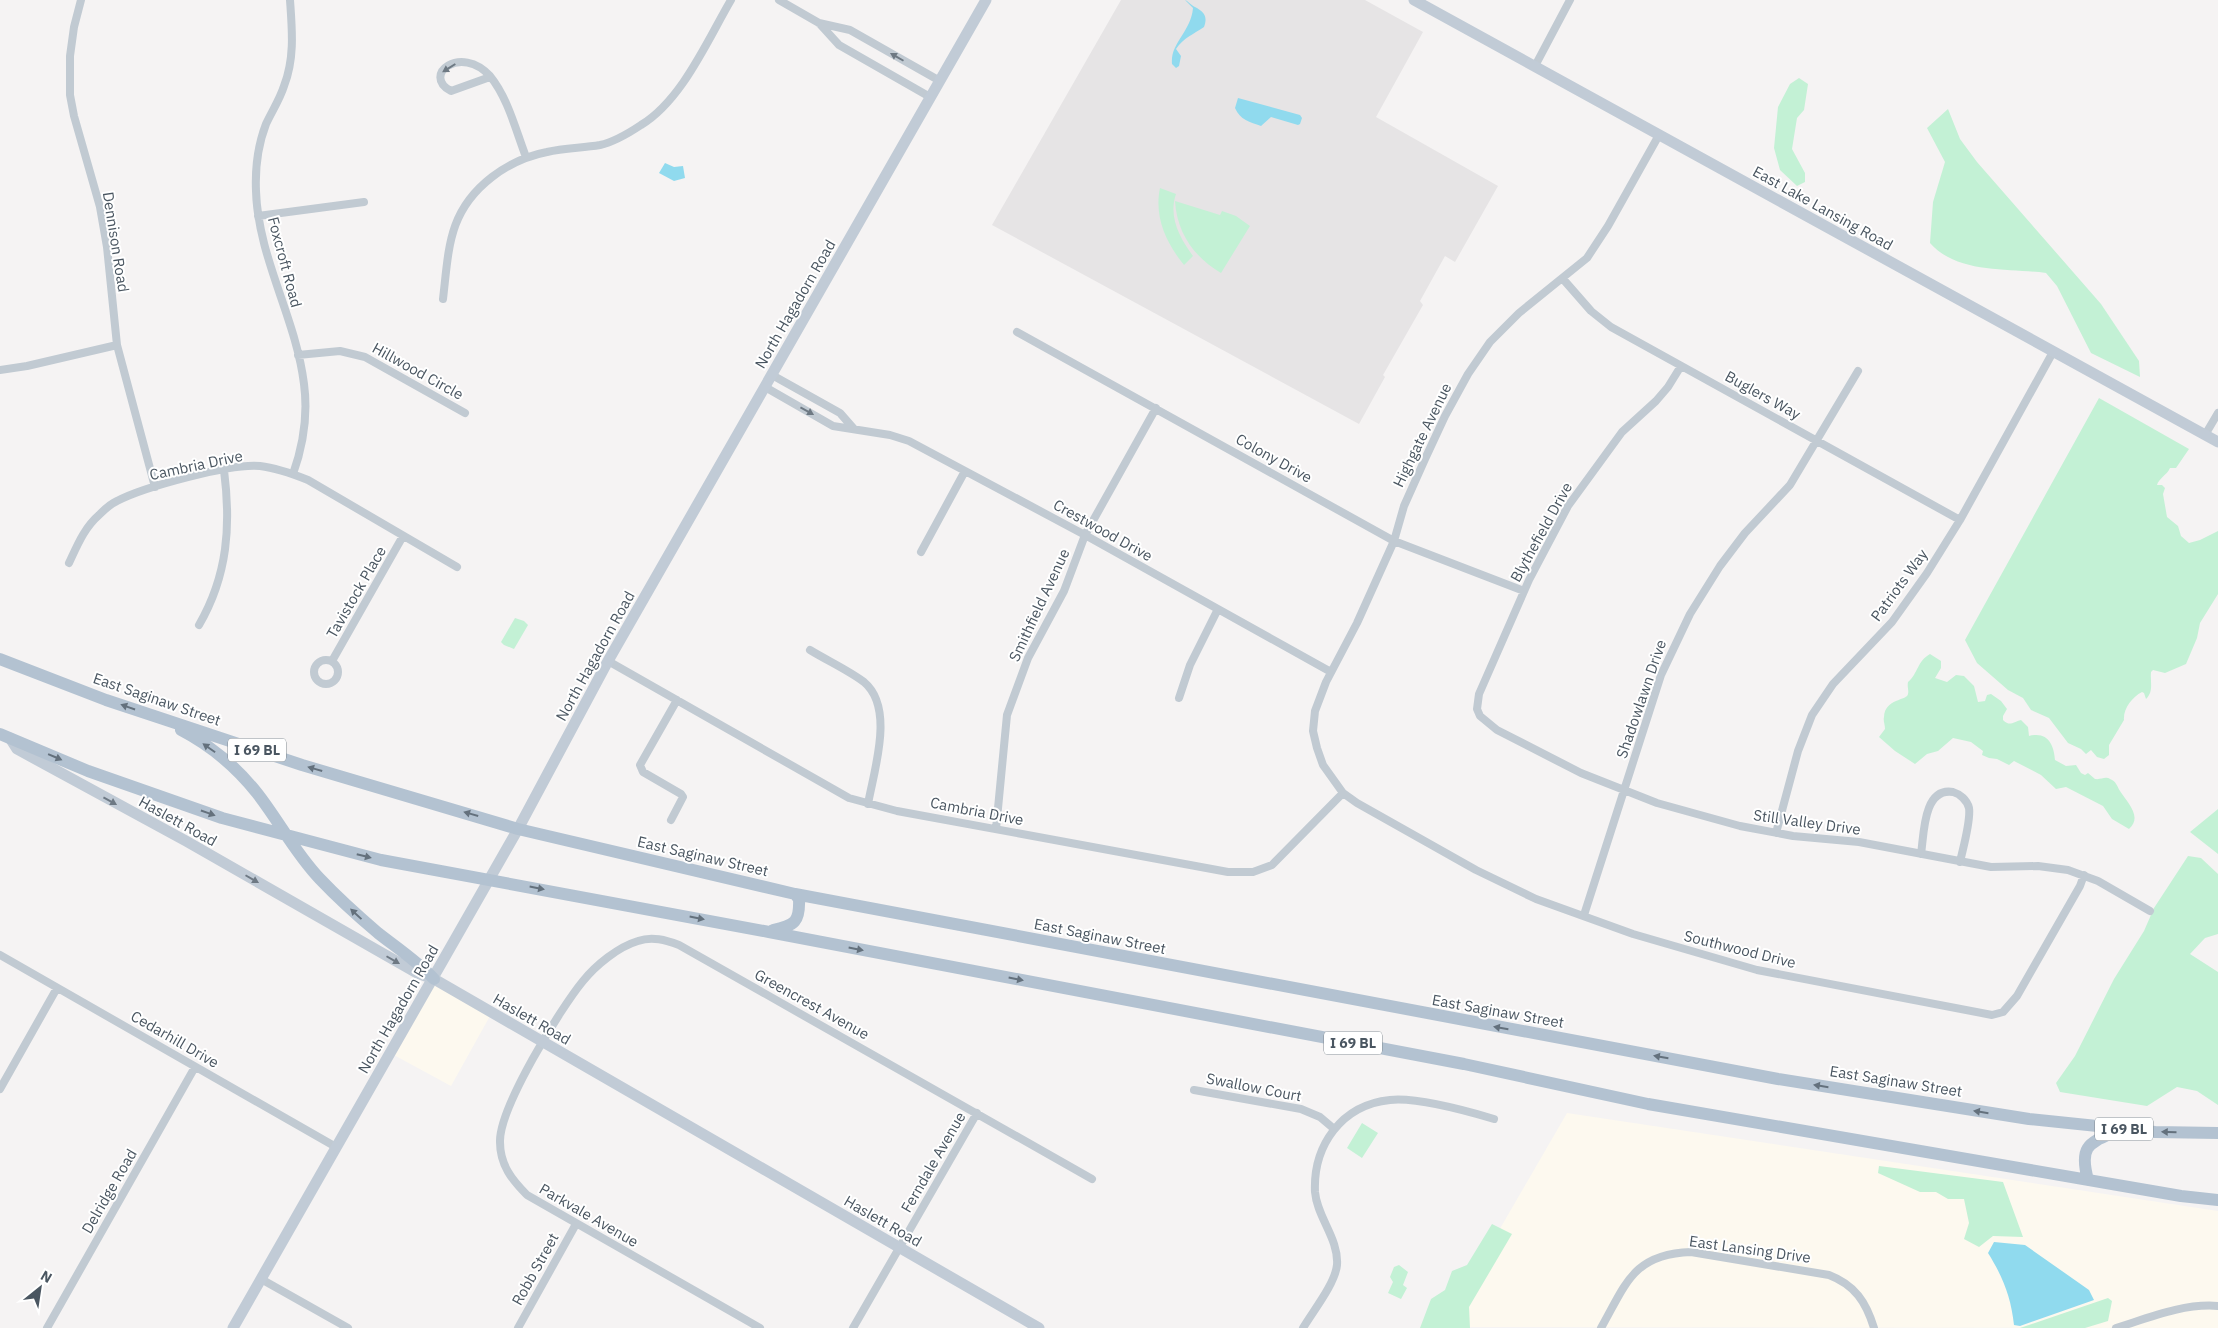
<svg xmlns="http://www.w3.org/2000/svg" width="2218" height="1328" viewBox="0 0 2218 1328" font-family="'IBM Plex Sans',sans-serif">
<rect width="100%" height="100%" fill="#f5f3f3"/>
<path fill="#fdf9ef" d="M432,984L490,1016L451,1086L392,1054Z
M1567,1113L2218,1211V1328L1443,1327Z"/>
<path fill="#e6e4e5" d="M1121,0H1365L1423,32L1376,117L1498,186L1455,262L1445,256L1420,301L1423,305L1383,375L1385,377L1359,424L992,225Z"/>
<path fill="#c3f1d5" d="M1799,78L1808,84L1804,110L1797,118L1792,149L1805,173V182L1797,186L1780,170L1774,148L1778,107L1790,84Z
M1948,109L1960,139L1977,162L2101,304L2139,361L2140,377L2091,353L2057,286L2046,273C2008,268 1957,274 1930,243L1933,202L1945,162L1927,128Z
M1160,188L1176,194C1168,217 1180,238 1193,256L1184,265C1166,243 1154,217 1160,188Z
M1175,201L1220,215L1222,211L1236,216L1250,226L1221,273C1194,257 1177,233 1175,201Z
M2099,398L2189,449L2176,468H2170C2167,475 2159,478 2157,485H2162L2165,488L2163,494L2167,517L2178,526L2181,536L2189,543L2200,540L2218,531V594L2200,623L2197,638L2186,664L2165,673L2153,670L2151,672C2150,682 2154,691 2146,699L2144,693L2142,692C2132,697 2123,709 2124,720L2109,745V755L2104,759L2097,757L2091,750L2086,754L2081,749L2068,743L2049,718L2031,710L2023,698L2008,690L1977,663L1965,640Z
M515,618L524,621L528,625L514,649L504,645L501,642Z
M1930,654L1941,661V668L1935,678L1947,682L1956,675L1964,676L1974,686L1978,702L1985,701L1987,695L1991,694L2001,701L2007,709L2003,716V720C2010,727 2013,722 2021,720L2028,727L2029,736C2048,731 2054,745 2055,760L2066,766L2076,765L2081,773L2085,775L2088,773L2095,779C2101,780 2105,776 2110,779C2116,781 2117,786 2120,791C2127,802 2143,817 2129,829L2112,819L2103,806L2066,787L2056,789L2041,775L2014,761L2009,765L1997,759L1989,758L1982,755L1983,751L1971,742L1953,738L1938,751L1927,754L1915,764L1895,751L1879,737L1885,729C1885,724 1883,721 1884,717C1885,698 1907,701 1908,694C1909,690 1907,687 1908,682C1918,674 1917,661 1930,654Z
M2218,809V854L2190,832Z
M2188,856L2201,858L2218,874V934L2205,938L2190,954L2218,972V1105L2197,1091L2177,1087L2147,1106L2060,1092L2056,1083L2075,1056L2114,979L2144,931L2154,908Z
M1362,1123L1378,1133L1362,1158L1347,1148Z
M1879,1166L2003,1182L2023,1237L1993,1236L1979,1247L1964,1239L1969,1223L1964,1199H1948L1936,1192H1920L1878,1173Z
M1492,1224L1512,1234L1469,1307L1470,1328H1420L1431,1299L1445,1290L1452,1271L1467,1265Z
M1399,1265L1408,1272L1403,1285L1407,1288L1401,1299L1388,1293L1393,1282L1390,1277L1394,1267Z
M2108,1298L2112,1301L2108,1321L2085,1328H2020Z"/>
<path fill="#90daee" d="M1185,0C1188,1 1191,5 1195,7C1204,12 1208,16 1204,27C1194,34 1183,38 1176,49L1181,56L1179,66L1176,68L1172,64C1170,43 1191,32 1193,8Z
M1238,98L1300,115L1302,118L1300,124L1298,125L1271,117L1261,126C1250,122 1240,120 1235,108Z
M665,163L674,167L683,166L685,178L674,181L659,173Z
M1994,1242L2025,1245L2089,1290L2094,1300L2020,1326L2014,1325C2011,1297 2003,1277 1988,1253Z"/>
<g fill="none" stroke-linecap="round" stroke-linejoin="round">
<path stroke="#c1cad2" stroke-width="8" d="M81,0L74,27L70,56V95L74,116L100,207L107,247L117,345L155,487
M290,0C292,29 295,58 284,86C280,99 272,111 266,124C258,145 255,168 256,191C258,258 296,318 304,384C308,414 303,446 293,474
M779,0L819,23L839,45L930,97
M819,23L850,30L940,81
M1535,66L1570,0
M490,77L451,91C421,75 461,44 490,76C508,98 516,131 526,157
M1659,135L1608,226L1587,258L1519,313L1490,342L1468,374L1445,416L1425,459L1404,506L1394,541L1357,623L1326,682L1315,711L1313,731L1317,748L1323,765L1343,793L1357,803L1476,870L1536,899L1633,934L1757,970L1992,1015L2003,1012L2017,996L2080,886L2084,875
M258,216L364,202
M1563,279L1591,311L1611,327L1960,520
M443,299C449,248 448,211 492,177C509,164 526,156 547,152C564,148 582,148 600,145C614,142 629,133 641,125C682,100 707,41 731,0
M1017,332L1394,541L1524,591
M298,355L340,351L365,357L465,413
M1681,366L1668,387L1656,401L1622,432L1568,506L1529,580L1479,694L1477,709L1480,716L1497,730L1581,773L1657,803L1740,826L1793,836L1859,842L1991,867L2038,866L2068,870L2098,881L2150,911
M0,370L27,366L117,345
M772,375L840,413L854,429
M765,387L833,426L890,435L909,441L1085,535L1331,672
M2205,435L2218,413
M921,552L965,471
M69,563C77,546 84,528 99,515C104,510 110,504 117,501C144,487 231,463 260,466C277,468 293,474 308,480L457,567
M199,625C228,575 231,525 224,470
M810,650C828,661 848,670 864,682C895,708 874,770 868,804
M314 672a12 12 0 1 1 24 0a12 12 0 1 1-24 0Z
M332,661L403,536
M608,661L849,798L897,811L1228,872H1253L1272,865L1343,793
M1179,698L1190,665L1218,609
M671,820L683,797L681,794L643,772L640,765L677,700
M996,829L1007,715L1028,658L1064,591L1085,535L1156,408
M1776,833L1798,751L1812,715L1833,684L1892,622L1927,573L1960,520L2053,352
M1921,854C1924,835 1923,787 1953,792C1960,794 1967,800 1969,808C1971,821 1963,848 1960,862
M1584,915L1661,675L1690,614L1720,566L1745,533L1790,485L1858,371
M0,955L336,1147
M0,1089L57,988
M1194,1090L1301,1109L1320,1117L1333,1128
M261,1279L348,1328
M47,1328L195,1067
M518,1328L576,1224
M760,1328L527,1195C512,1180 500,1165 500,1142C499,1108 560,1009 583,981C596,965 618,947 638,941C652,936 666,940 679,945L1092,1179
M853,1328L977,1113
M1303,1328C1313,1311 1335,1284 1337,1265C1339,1239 1317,1217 1315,1192C1313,1146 1341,1105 1390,1100C1418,1097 1467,1111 1494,1119
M1601,1328C1626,1284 1633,1254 1691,1252L1829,1275C1855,1285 1866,1302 1874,1328
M2116,1328C2148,1318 2184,1303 2218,1306"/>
<path stroke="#c1cbd6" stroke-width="11" d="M1414,0L2218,442
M10,738L17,749L186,841L417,973L434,979L1039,1328
M233,1328L518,829L608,661L986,0"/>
<path stroke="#b3c2d1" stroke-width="12" d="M0,659L106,700L302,765L518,829L795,894L1778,1079L2029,1119L2155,1132L2218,1133
M181,730C210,745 237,768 257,793C279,821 295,853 320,879C338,898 358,916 378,933C397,948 417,961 434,979
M0,734L88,771L222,818L381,860L769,932L1464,1064L1648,1104L2181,1196L2218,1200
M773,930C795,925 800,922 799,899L795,894
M2088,1180C2078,1143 2091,1143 2121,1129"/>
</g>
<defs><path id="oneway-solid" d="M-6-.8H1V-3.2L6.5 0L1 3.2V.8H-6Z" transform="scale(1.25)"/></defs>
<g fill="#6e7983">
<use href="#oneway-solid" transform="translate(897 57) rotate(-150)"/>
<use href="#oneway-solid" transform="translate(449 68) rotate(148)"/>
<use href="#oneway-solid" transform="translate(807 411) rotate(29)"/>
</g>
<g fill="#64717d">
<use href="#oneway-solid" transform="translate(128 707) rotate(-161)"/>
<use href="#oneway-solid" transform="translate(209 748) rotate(-145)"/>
<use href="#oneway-solid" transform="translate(55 757) rotate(23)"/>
<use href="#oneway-solid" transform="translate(315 769) rotate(-164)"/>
<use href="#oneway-solid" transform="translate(208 813) rotate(19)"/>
<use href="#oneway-solid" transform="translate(471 814) rotate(-164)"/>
<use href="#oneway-solid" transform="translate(364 856) rotate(14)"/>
<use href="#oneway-solid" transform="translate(537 888) rotate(11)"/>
<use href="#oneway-solid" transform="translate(356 914) rotate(-137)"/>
<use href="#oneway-solid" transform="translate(697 918) rotate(11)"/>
<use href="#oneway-solid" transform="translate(856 949) rotate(11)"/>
<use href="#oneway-solid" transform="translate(1016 979) rotate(11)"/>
<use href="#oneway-solid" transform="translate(1501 1028) rotate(-170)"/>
<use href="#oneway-solid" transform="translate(1661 1057) rotate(-170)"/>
<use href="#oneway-solid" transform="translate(1821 1086) rotate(-171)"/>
<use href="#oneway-solid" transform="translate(1981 1112) rotate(-171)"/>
<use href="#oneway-solid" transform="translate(2169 1132) rotate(-179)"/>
</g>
<g fill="#6e7984">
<use href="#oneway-solid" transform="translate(110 801) rotate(29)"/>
<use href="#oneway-solid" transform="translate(252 879) rotate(30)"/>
<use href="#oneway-solid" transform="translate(393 960) rotate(30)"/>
</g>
<g text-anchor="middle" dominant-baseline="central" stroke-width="4" stroke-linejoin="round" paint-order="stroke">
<g fill="#fff" stroke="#808990" stroke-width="1">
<rect x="228" y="738.5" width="58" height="23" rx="4"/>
<rect x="1324" y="1031.5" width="58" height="23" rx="4"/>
<rect x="2095" y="1117.5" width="58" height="23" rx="4"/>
</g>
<g font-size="14" font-weight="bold" fill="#4a5661">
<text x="257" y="750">I 69 BL</text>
<text x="1353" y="1043">I 69 BL</text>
<text x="2124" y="1129">I 69 BL</text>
</g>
<g font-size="15" fill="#4a5661" stroke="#fff">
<text transform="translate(1823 208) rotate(29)">East Lake Lansing Road</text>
<text transform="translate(116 242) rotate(81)">Dennison Road</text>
<text transform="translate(285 262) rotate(75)">Foxcroft Road</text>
<text transform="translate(795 304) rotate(-60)">North Hagadorn Road</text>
<text transform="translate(418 371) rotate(29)">Hillwood Circle</text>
<text transform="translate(1763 395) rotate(29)">Buglers Way</text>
<text transform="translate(1422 435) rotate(-64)">Highgate Avenue</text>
<text transform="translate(1274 458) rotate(29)">Colony Drive</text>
<text transform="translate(196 465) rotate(-12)">Cambria Drive</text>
<text transform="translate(1103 530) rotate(29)">Crestwood Drive</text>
<text transform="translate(1541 532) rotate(-61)">Blythefield Drive</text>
<text transform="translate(1899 585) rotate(-54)">Patriots Way</text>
<text transform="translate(356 592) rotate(-60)">Tavistock Place</text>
<text transform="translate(1039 605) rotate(-65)">Smithfield Avenue</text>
<text transform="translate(595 656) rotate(-61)">North Hagadorn Road</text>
<text transform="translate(157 699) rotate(19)">East Saginaw Street</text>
<text transform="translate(1641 699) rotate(-71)">Shadowlawn Drive</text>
<text transform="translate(977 811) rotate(11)">Cambria Drive</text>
<text transform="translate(178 821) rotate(29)">Haslett Road</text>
<text transform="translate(1807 822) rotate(8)">Still Valley Drive</text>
<text transform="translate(703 856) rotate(13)">East Saginaw Street</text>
<text transform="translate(1100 936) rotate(11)">East Saginaw Street</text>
<text transform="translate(1740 949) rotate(14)">Southwood Drive</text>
<text transform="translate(812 1004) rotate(29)">Greencrest Avenue</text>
<text transform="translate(398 1009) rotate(-60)">North Hagadorn Road</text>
<text transform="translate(1498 1011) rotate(10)">East Saginaw Street</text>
<text transform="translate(532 1019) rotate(30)">Haslett Road</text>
<text transform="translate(175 1039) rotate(30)">Cedarhill Drive</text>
<text transform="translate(1896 1081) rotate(9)">East Saginaw Street</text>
<text transform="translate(1254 1087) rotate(11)">Swallow Court</text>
<text transform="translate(933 1162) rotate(-60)">Ferndale Avenue</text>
<text transform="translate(109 1191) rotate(-60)">Delridge Road</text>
<text transform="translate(589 1215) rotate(30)">Parkvale Avenue</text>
<text transform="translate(883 1221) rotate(30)">Haslett Road</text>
<text transform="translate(1750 1249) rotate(8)">East Lansing Drive</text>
<text transform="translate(535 1269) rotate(-61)">Robb Street</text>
</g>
</g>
<g transform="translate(40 1288) rotate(30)" stroke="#ffffff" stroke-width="4" paint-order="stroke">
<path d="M0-4L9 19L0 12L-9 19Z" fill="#4a5661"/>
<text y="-8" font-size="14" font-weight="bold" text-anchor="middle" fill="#4a5661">N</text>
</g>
</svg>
